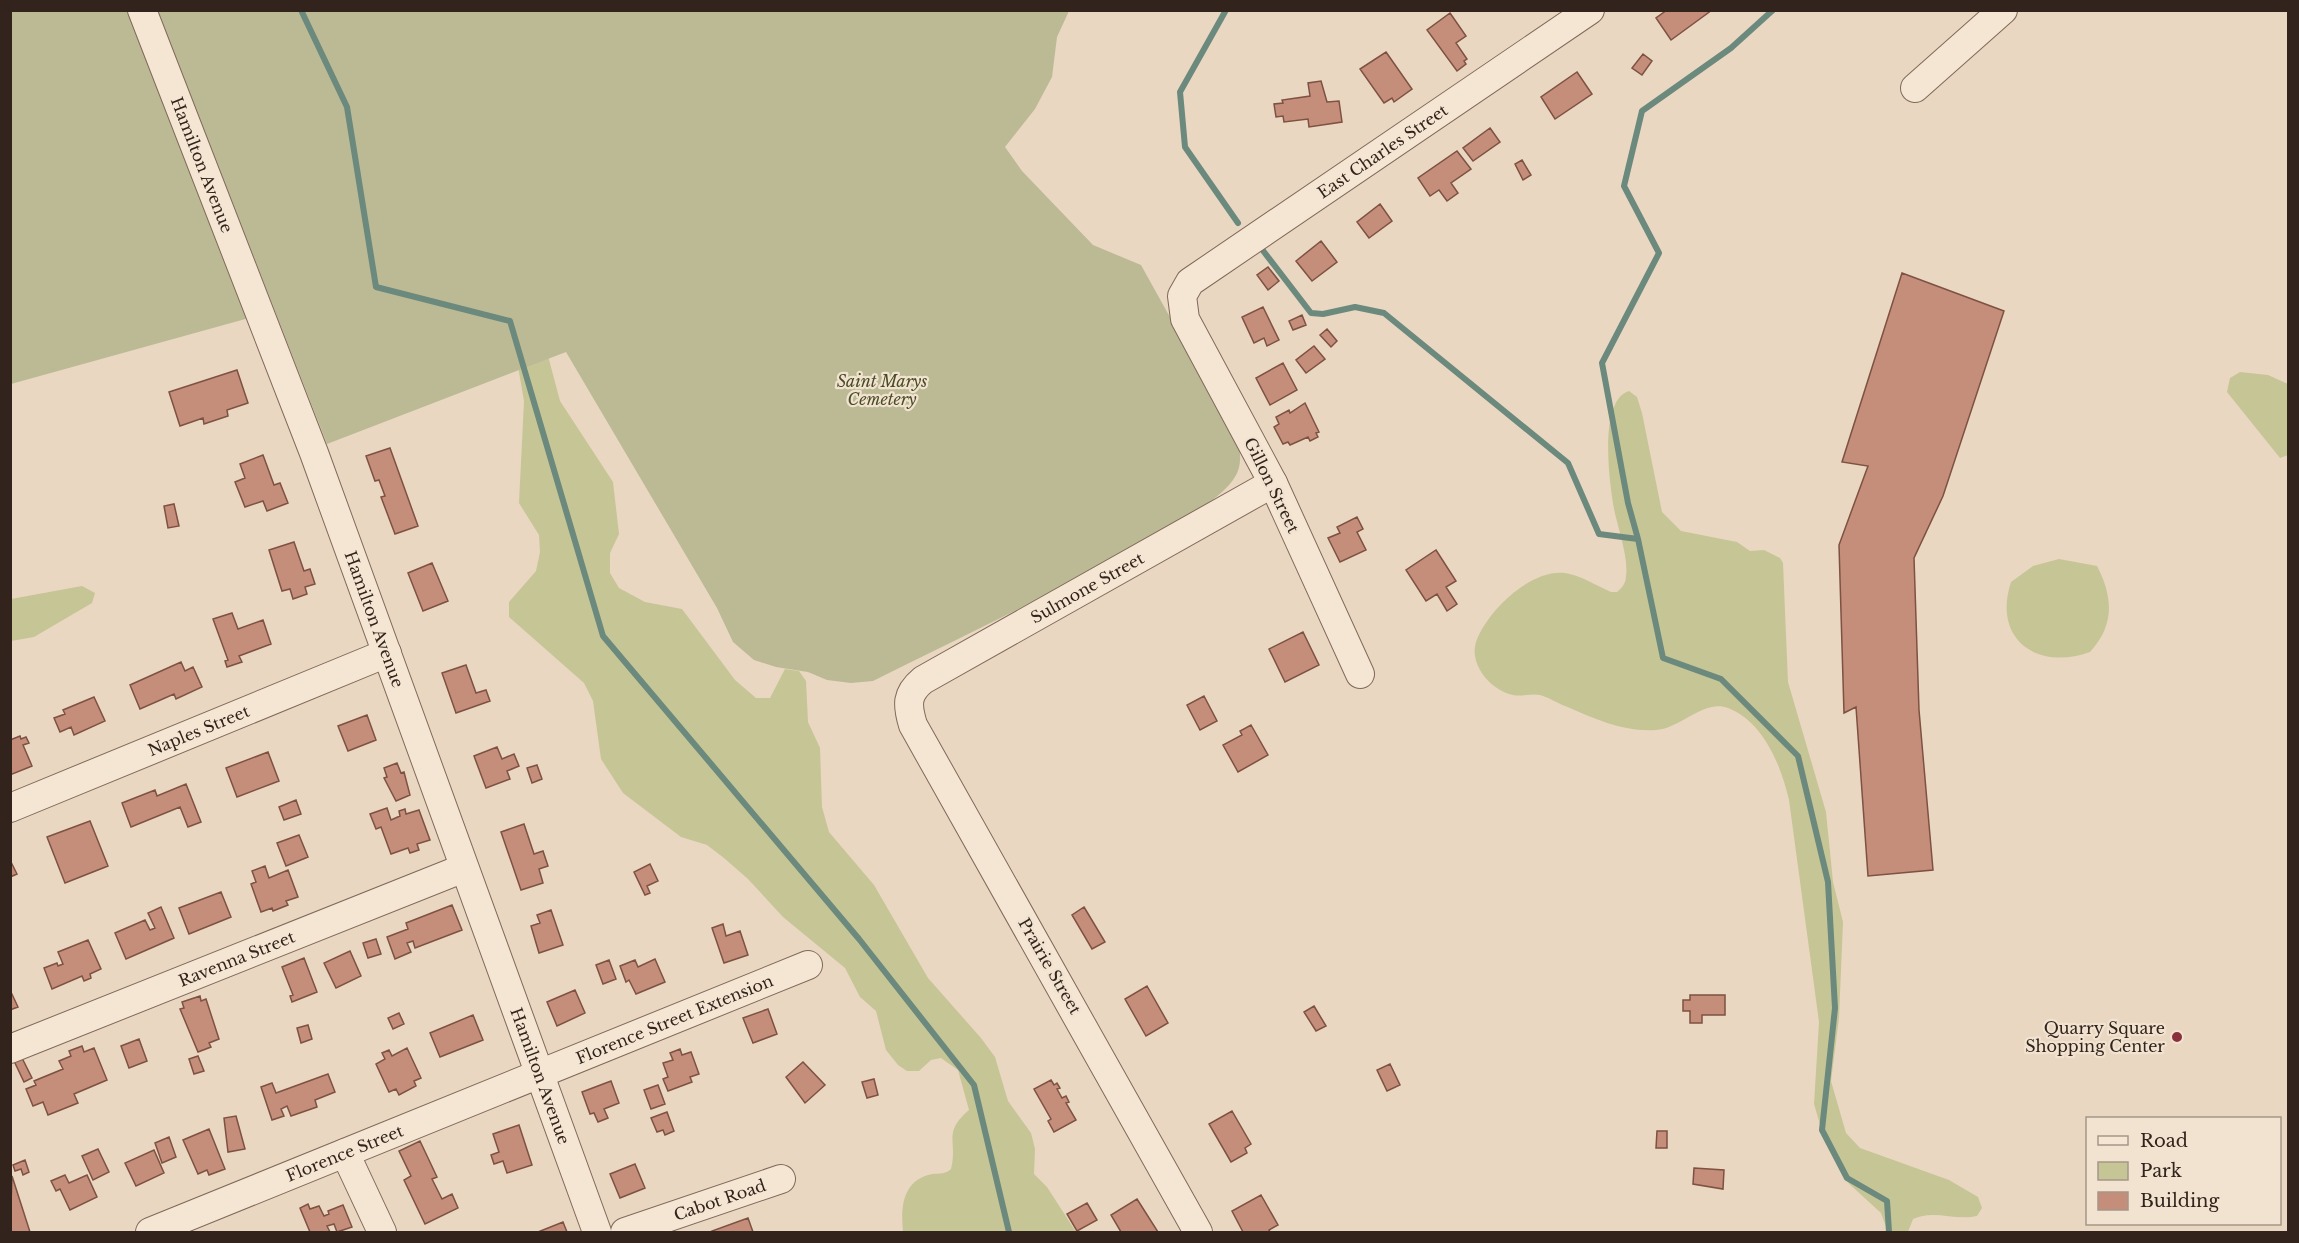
<svg xmlns="http://www.w3.org/2000/svg" width="2299" height="1243" viewBox="0 0 2299 1243" font-family="'Libre Baskerville',serif">
<rect width="100%" height="100%" fill="#e9d7c1"/>
<path fill="#c6c596" d="M383,10L543,337L560,401L613,482L619,534L610,553V573L619,588L645,602L682,609L735,680L756,698H770L785,669L799,671L806,681L808,722L820,748L822,807L829,832L874,885L928,978L981,1038L995,1057L1008,1101L1031,1133L1035,1149L1034,1174L1047,1187L1076,1232H903C901,1211 901,1183 928,1175C937,1172 943,1176 951,1169C958,1141 942,1133 969,1110L958,1070L941,1058L931,1060L919,1071H907L898,1065L886,1050L876,1011L860,997L845,968L783,917L748,879L724,858L707,845L681,837L623,793L601,759L593,701L584,683L509,617V602L536,571L540,552L539,535L519,503L524,401L513,338Z
M2240,372L2268,375L2288,384V455L2280,458L2227,392L2230,378Z
M1629,391L1637,397L1642,413L1662,512L1681,531L1737,542L1750,551L1764,550L1780,558L1783,563L1788,682L1826,812L1833,882L1843,922L1839,1018L1831,1081L1846,1133L1860,1148L1949,1180L1978,1197L1982,1208L1977,1216C1955,1221 1933,1209 1913,1219L1908,1232H1888L1881,1213L1845,1180L1824,1138L1814,1104L1819,1022L1789,800C1781,766 1764,722 1728,708C1704,699 1680,729 1656,730C1622,732 1596,719 1565,706C1557,703 1548,697 1540,695C1531,693 1521,697 1513,695C1490,690 1469,664 1476,642C1487,611 1530,569 1565,573C1580,575 1597,586 1611,592H1617C1622,588 1626,583 1626,576C1629,556 1616,524 1613,503C1609,478 1599,400 1629,391Z
M2059,559L2097,566C2113,597 2115,625 2090,652C2038,671 1992,640 2011,582L2033,566Z
M82,586L95,593L92,603L34,637L11,641V599Z"/>
<path fill="#bbba95" d="M11,11H130L249,318L11,384Z
M157,11H1069L1057,37L1052,77L1035,109L1005,147L1022,171L1093,245L1141,265L1236,436C1241,450 1243,467 1233,480C1216,503 1184,517 1159,532C1067,588 969,633 873,681L851,683L827,680L808,672L776,667L754,660L733,642L717,608L566,352L327,444Z"/>
<g fill="none" stroke-linecap="round" stroke-linejoin="round">
<path stroke="#6b897d" stroke-width="6" d="M301,10L347,107L376,287L510,321L603,636L859,939L974,1085L1009,1232
M1226,10L1180,92L1185,147L1238,223
M1261,248L1311,313L1323,314L1355,307L1384,313L1568,463L1599,534L1638,539L1663,658L1721,679L1798,756L1828,882L1835,1008L1822,1130L1847,1178L1887,1201L1889,1232
M1638,539L1628,503L1602,363L1659,253L1624,186L1642,111L1731,48L1773,10"/>
</g>
<path fill="#c48e7a" stroke="#7e5142" stroke-width="1.5" d="M1667,10H1712L1671,40L1656,18Z
M1450,13L1466,36L1456,43L1467,59L1464,61L1466,64L1457,71L1427,30Z
M1386,52L1412,89L1394,102L1392,98L1384,103L1360,69Z
M1643,54L1652,61L1642,75L1632,68Z
M1577,72L1592,94L1555,119L1541,97Z
M1321,81L1327,102L1339,101L1342,122L1309,127L1308,119L1284,122L1283,116L1276,117L1274,104L1283,103L1282,100L1310,96L1308,83Z
M1490,128L1500,142L1473,161L1463,148Z
M1457,151L1471,169L1451,183L1458,193L1447,201L1439,190L1430,196L1418,178Z
M1522,160L1531,175L1523,180L1515,164Z
M1380,204L1392,221L1369,238L1357,222Z
M1321,241L1337,262L1312,281L1296,261Z
M1268,267L1279,281L1268,290L1257,275Z
M1902,273L2004,311L1943,496L1914,558L1919,710L1933,870L1868,876L1856,707L1844,713L1839,545L1868,466L1842,462Z
M1263,307L1279,340L1267,346L1264,338L1254,343L1242,317Z
M1302,315L1306,325L1293,330L1289,321Z
M1327,329L1337,341L1331,347L1320,335Z
M1314,346L1325,359L1306,373L1296,360Z
M1283,363L1297,390L1270,405L1256,378Z
M237,370L248,403L227,410L228,416L204,424L203,418L180,426L169,392Z
M1305,403L1319,432L1316,433L1318,437L1310,441L1308,437L1290,445L1288,442L1283,444L1274,427L1279,424L1276,417L1289,410L1290,413Z
M390,448L418,526L395,534L381,497L385,496L379,480L375,481L366,456Z
M263,455L274,485L280,483L288,503L267,511L263,501L245,507L235,482L245,478L240,464Z
M174,504L179,526L168,528L164,506Z
M1357,517L1363,529L1357,532L1366,550L1340,562L1328,538L1340,533L1337,527Z
M294,542L304,571L310,569L315,584L305,587L307,594L293,599L290,589L282,591L269,550Z
M1436,550L1456,581L1446,587L1457,604L1447,611L1437,594L1426,601L1406,570Z
M432,563L448,601L423,611L408,573Z
M232,613L238,629L263,620L271,644L239,656L242,662L227,667L225,661L228,660L213,619Z
M1303,632L1319,665L1285,682L1269,649Z
M181,662L185,671L193,667L202,687L176,699L174,694L140,709L130,685Z
M466,665L476,693L486,690L490,701L456,713L442,673Z
M1204,696L1217,721L1200,730L1187,705Z
M94,697L105,721L74,735L71,727L60,732L54,718L65,714L63,710Z
M367,715L376,740L348,751L338,726Z
M1251,725L1268,755L1238,772L1223,745L1242,735L1240,731Z
M20,736L21,739L26,737L29,743L23,745L32,766L10,775V740Z
M497,747L502,759L514,754L519,766L507,771L510,779L486,788L474,756Z
M268,752L279,781L237,797L226,768Z
M397,763L401,773L404,772L410,795L396,801L384,778L387,777L384,768Z
M537,765L542,779L532,783L527,768Z
M186,784L201,822L188,827L180,807L131,827L122,803L155,790L157,796Z
M296,800L301,814L284,820L279,807Z
M387,808L391,820L400,816L399,811L405,809L406,814L419,810L430,840L417,844L419,850L410,853L408,848L391,854L381,827L376,829L370,814Z
M90,821L108,866L65,883L47,837Z
M524,824L534,854L543,851L548,866L539,869L543,883L521,890L501,832Z
M299,835L308,857L286,866L277,843Z
M10,860L17,874L10,877Z
M650,864L658,881L647,886L650,893L645,895L634,872Z
M265,866L269,878L288,870L298,897L286,901L288,905L273,911L272,908L261,912L251,884L256,882L252,871Z
M221,892L231,917L189,934L179,908Z
M452,905L462,930L415,948L413,941L407,943L411,952L395,959L387,937L408,929L406,923Z
M161,907L174,938L126,959L115,933L145,920L150,930L155,928L148,913Z
M1084,907L1105,942L1092,949L1072,915Z
M551,910L563,945L539,953L531,926L540,923L537,915Z
M723,924L726,936L740,931L748,955L724,963L712,928Z
M376,939L381,954L368,958L363,943Z
M88,940L101,969L90,974L91,978L84,981L82,976L52,989L44,968L57,963L58,966L63,964L58,952Z
M350,951L361,976L336,988L324,963Z
M304,958L317,992L292,1002L290,996L293,995L282,967Z
M655,959L665,982L636,994L629,980L626,982L620,966L635,960L638,967Z
M609,960L616,979L603,984L596,965Z
M1147,986L1168,1023L1146,1036L1125,999Z
M10,990L18,1007L10,1010Z
M575,990L585,1013L557,1026L547,1002Z
M1690,995H1725V1015H1702V1023H1690V1011H1683V1000H1690Z
M200,996L201,1001L206,999L219,1039L209,1043L211,1047L198,1052L180,1009L184,1008L182,1002Z
M1314,1006L1326,1026L1316,1031L1304,1012Z
M768,1009L777,1034L753,1043L743,1018Z
M399,1013L404,1024L393,1029L388,1018Z
M473,1015L483,1040L440,1057L430,1033Z
M308,1025L312,1039L301,1043L297,1028Z
M139,1039L147,1061L129,1068L121,1046Z
M82,1046L84,1052L94,1048L107,1080L74,1094L78,1103L48,1115L43,1102L33,1106L26,1089L36,1085L34,1081L63,1069L59,1061L71,1056L69,1051Z
M407,1048L421,1078L414,1081L416,1086L399,1095L396,1089L389,1092L376,1064L385,1059L382,1053L389,1050L392,1056Z
M680,1049L682,1055L691,1052L699,1074L690,1077L692,1082L668,1091L663,1079L668,1077L663,1063L673,1060L670,1053Z
M198,1056L204,1071L194,1074L189,1059Z
M22,1058L32,1078L24,1082L14,1061Z
M803,1062L825,1085L805,1103L786,1077Z
M1390,1064L1400,1085L1387,1091L1377,1070Z
M328,1074L335,1092L315,1100L317,1107L291,1116L287,1106L281,1109L284,1116L272,1120L261,1087L272,1083L276,1093Z
M874,1079L878,1095L867,1098L862,1082Z
M1051,1080L1054,1085L1057,1083L1060,1088L1057,1089L1062,1098L1066,1096L1069,1102L1066,1103L1076,1120L1054,1132L1048,1121L1051,1119L1034,1089Z
M611,1081L619,1103L604,1109L608,1118L598,1122L594,1113L590,1114L582,1092Z
M658,1085L665,1104L651,1109L644,1090Z
M1232,1111L1251,1144L1245,1148L1247,1153L1231,1162L1209,1124Z
M667,1112L674,1131L665,1135L663,1130L657,1132L651,1118Z
M236,1116L245,1149L228,1152L224,1118Z
M519,1125L532,1165L507,1173L503,1161L494,1164L491,1155L499,1152L493,1134Z
M209,1129L225,1169L209,1175L207,1170L198,1174L183,1140Z
M1657,1131H1667V1148H1656Z
M169,1137L176,1157L162,1163L155,1143Z
M420,1141L437,1177L432,1179L442,1199L452,1194L458,1208L425,1224L404,1180L411,1176L399,1151Z
M98,1149L109,1172L93,1180L82,1156Z
M154,1150L164,1173L136,1186L125,1163Z
M25,1160L29,1172L23,1175L21,1169L15,1171L13,1165Z
M635,1164L645,1188L620,1198L610,1174Z
M1694,1168L1724,1170L1723,1189L1693,1184Z
M65,1175L69,1183L87,1175L97,1197L70,1210L60,1189L56,1191L51,1181Z
M12,1176L30,1232H10Z
M1261,1195L1278,1225L1269,1230L1270,1232H1243L1232,1211Z
M1137,1199L1158,1232H1121L1111,1215Z
M1087,1203L1097,1220L1077,1231L1067,1214Z
M308,1204L310,1209L319,1206L324,1216L329,1214L328,1211L343,1205L352,1227L337,1232L334,1224L327,1226L330,1232H310L300,1208Z
M748,1218L753,1232H713L712,1231Z
M563,1222L567,1232H538Z"/>
<g fill="none" stroke-linecap="round" stroke-linejoin="round">
<defs>
<g id="minor">
<path id="s1" d="M142,10L314,453L597,1232"/>
<path d="M1915,88L2003,10"/>
<path id="s2" d="M1360,674L1273,483L1185,319L1182,296L1190,282L1590,10"/>
<path id="s3" d="M10,808L387,653"/>
<path id="s4" d="M10,1049L464,868"/>
<path d="M345,1153L382,1232"/>
<path id="s5" d="M150,1232L808,965"/>
<path id="s6" d="M625,1232L781,1179"/>
<path id="s7" d="M1198,1232L913,725C907,705 906,694 923,680L1273,483"/>
</g>
</defs>
<use href="#minor" stroke="#81695a" stroke-width="30"/>
<use href="#minor" stroke="#f5e6d3" stroke-width="28"/>
</g>
<circle fill="#8a303d" stroke="#f1e3d0" stroke-width="2" cx="2177" cy="1037" r="6"/>
<g text-anchor="middle" dominant-baseline="central" stroke-width="4.5" stroke-linejoin="round" paint-order="stroke">
<g font-size="16" fill="#32241d" stroke="#f1e3d0">
<text stroke="none"><textPath href="#s2" startOffset="668">East Charles Street</textPath></text>
<text stroke="none"><textPath href="#s1" startOffset="166">Hamilton Avenue</textPath></text>
<text transform="translate(1272 485) rotate(64)">Gillon Street</text>
<text stroke="none"><textPath href="#s7" startOffset="820">Sulmone Street</textPath></text>
<text stroke="none"><textPath href="#s1" startOffset="652">Hamilton Avenue</textPath></text>
<text stroke="none"><textPath href="#s3" startOffset="204">Naples Street</textPath></text>
<text stroke="none"><textPath href="#s4" startOffset="244">Ravenna Street</textPath></text>
<text transform="translate(1050 966) rotate(60)">Prairie Street</text>
<text stroke="none"><textPath href="#s5" startOffset="566">Florence Street Extension</textPath></text>
<text stroke="none"><textPath href="#s1" startOffset="1138">Hamilton Avenue</textPath></text>
<text stroke="none"><textPath href="#s5" startOffset="210">Florence Street</textPath></text>
<text stroke="none"><textPath href="#s6" startOffset="100">Cabot Road</textPath></text>
</g>
<g font-size="16" font-style="italic" fill="#484c26" stroke="#f1e3d0">
<text x="882" y="381">Saint Marys<tspan x="882" dy="18">Cemetery</tspan></text>
</g>
<g font-size="16" fill="#32241d" stroke="#f1e3d0" text-anchor="end">
<text x="2165" y="1028">Quarry Square<tspan x="2165" dy="18">Shopping Center</tspan></text>
</g>
</g>
<rect width="2299" height="1243" fill="none" stroke="#32241d" stroke-width="24"/>
<rect x="2086" y="1117" width="195" height="108" fill="#f1e3d0" stroke="#a59788" stroke-width="1.5"/>
<rect x="2098" y="1136" width="30" height="9" fill="#f5e6d3" stroke="#a59788" stroke-width="1.5"/>
<text x="2140" y="1147" font-size="18" fill="#32241d">Road</text>
<rect x="2098" y="1162" width="30" height="18" fill="#c6c596" stroke="#a59788" stroke-width="1.5"/>
<text x="2140" y="1177" font-size="18" fill="#32241d">Park</text>
<rect x="2098" y="1192" width="30" height="18" fill="#c48e7a" stroke="#a59788" stroke-width="1.5"/>
<text x="2140" y="1207" font-size="18" fill="#32241d">Building</text>
</svg>
